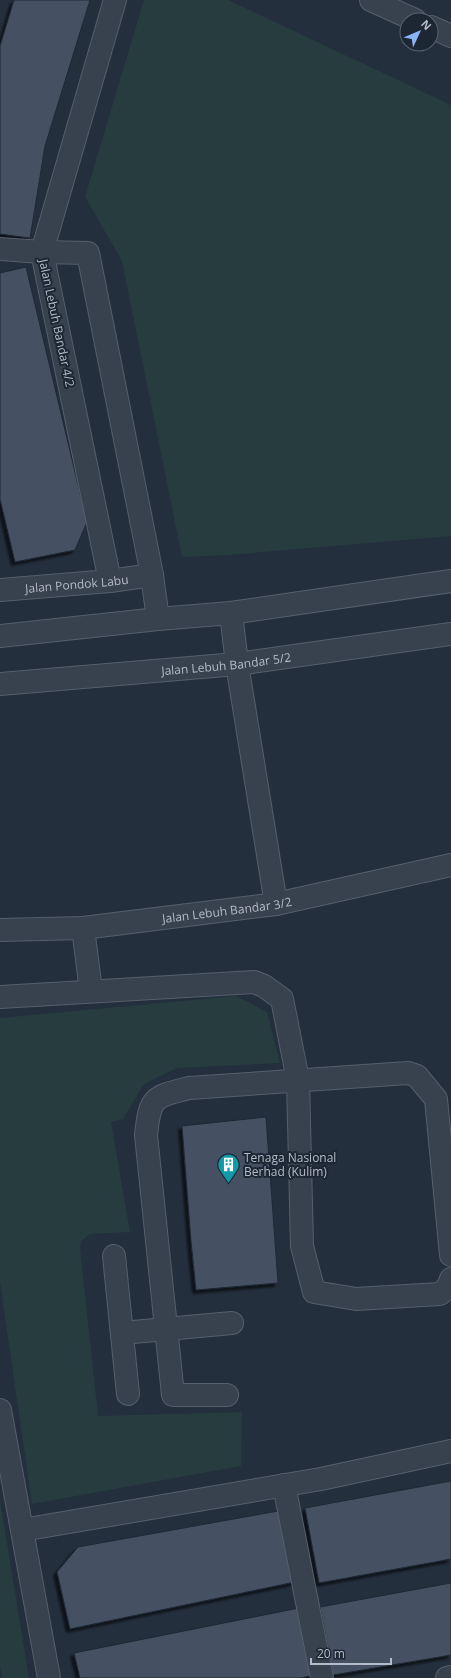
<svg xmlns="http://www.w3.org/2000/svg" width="451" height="1678" viewBox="0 0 451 1678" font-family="'Open Sans',sans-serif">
<defs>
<filter id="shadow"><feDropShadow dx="-3.5" dy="3.5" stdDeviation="1" flood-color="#0009"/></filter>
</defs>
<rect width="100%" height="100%" fill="#242f3e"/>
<path fill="#263c3f" d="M144,0H228L451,105V536L229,555L182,557L122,261L85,197Z
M236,996L267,1012L280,1063L177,1068L144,1084L123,1119L111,1122L130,1232L90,1234L81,1241L80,1248L98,1416L242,1412L241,1466L32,1504L0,1282V1018Z
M0,1500L29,1678H2L0,1666Z"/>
<path fill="#455162" stroke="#1f2835" filter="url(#shadow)" d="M14,0H90L45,146L30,238L0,234V46Z
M26,267L87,522L75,550L15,562L0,499V273Z
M266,1117L278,1283L196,1290L191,1241L182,1126Z
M451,1481V1559L319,1583L305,1508Z
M278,1511L295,1582L70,1629L57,1572L78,1547Z
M451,1583V1655L333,1675L320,1607Z
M299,1608L314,1675L301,1678H80L74,1653Z"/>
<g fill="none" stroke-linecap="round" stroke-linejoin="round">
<defs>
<g id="minor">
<path d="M371,0L415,20"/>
<path d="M431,27L451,36"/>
<path d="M0,249L42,252L88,253L152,575L158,619"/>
<path d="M110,581L42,252L115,0"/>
<path id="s1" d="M0,590L110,581L152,575"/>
<path d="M231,613L237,664L276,904"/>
<path d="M0,636L158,619L231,613L451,581"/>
<path id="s2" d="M0,684L237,664L451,634"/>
<path d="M83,928L91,991"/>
<path id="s3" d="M0,930L83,928L276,904L451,865"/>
<path d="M0,997L254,982L264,986L282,999L298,1080L302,1246L314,1292L356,1299L440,1294L448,1287L451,1279"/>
<path d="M114,1256L128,1394"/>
<path d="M122,1333L232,1323"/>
<path d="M227,1395H173L146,1135C150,1097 153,1097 189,1088L408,1073L417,1076L436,1099L451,1255"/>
<path d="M0,1410L49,1678"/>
<path d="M284,1485L322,1678"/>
<path d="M22,1530L321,1479L451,1451"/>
<path d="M447,1678L451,1677"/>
</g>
</defs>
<use href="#minor" stroke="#565f6c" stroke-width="24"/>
<use href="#minor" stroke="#38414e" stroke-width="22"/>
</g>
<defs>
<symbol id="building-pin" viewBox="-11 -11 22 30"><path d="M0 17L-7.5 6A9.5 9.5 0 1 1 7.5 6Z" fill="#0f9aa8" stroke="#1d2633"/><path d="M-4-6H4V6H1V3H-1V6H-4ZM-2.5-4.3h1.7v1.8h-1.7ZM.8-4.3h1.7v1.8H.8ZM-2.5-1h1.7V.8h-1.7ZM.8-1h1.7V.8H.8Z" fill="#fff"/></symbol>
</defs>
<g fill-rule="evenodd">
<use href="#building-pin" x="216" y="1152" width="25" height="34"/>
</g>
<g text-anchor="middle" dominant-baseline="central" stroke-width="4" stroke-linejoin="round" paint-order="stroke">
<g font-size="12" fill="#b4bcc9" stroke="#1d2633">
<text transform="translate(57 323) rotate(78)">Jalan Lebuh Bandar 4/2</text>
<text stroke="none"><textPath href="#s1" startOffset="77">Jalan Pondok Labu</textPath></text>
<text stroke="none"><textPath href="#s2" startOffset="227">Jalan Lebuh Bandar 5/2</textPath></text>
<text stroke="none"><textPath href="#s3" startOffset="228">Jalan Lebuh Bandar 3/2</textPath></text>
</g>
<g font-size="12" fill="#b4bcc9" stroke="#1d2633" text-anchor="start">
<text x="244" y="1157">Tenaga Nasional<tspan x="244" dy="14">Berhad (Kulim)</tspan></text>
</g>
</g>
<g transform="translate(419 32) rotate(46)"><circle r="19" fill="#1d2633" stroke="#59626f"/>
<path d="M0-3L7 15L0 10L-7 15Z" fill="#8ab4f8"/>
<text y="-6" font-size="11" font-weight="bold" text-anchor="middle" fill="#b4bcc9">N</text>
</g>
<path d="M311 1658v6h80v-6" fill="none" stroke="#b4bcc9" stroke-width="2"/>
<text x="317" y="1658" font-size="12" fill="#b4bcc9" stroke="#1d2633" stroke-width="3" paint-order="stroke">20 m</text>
</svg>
